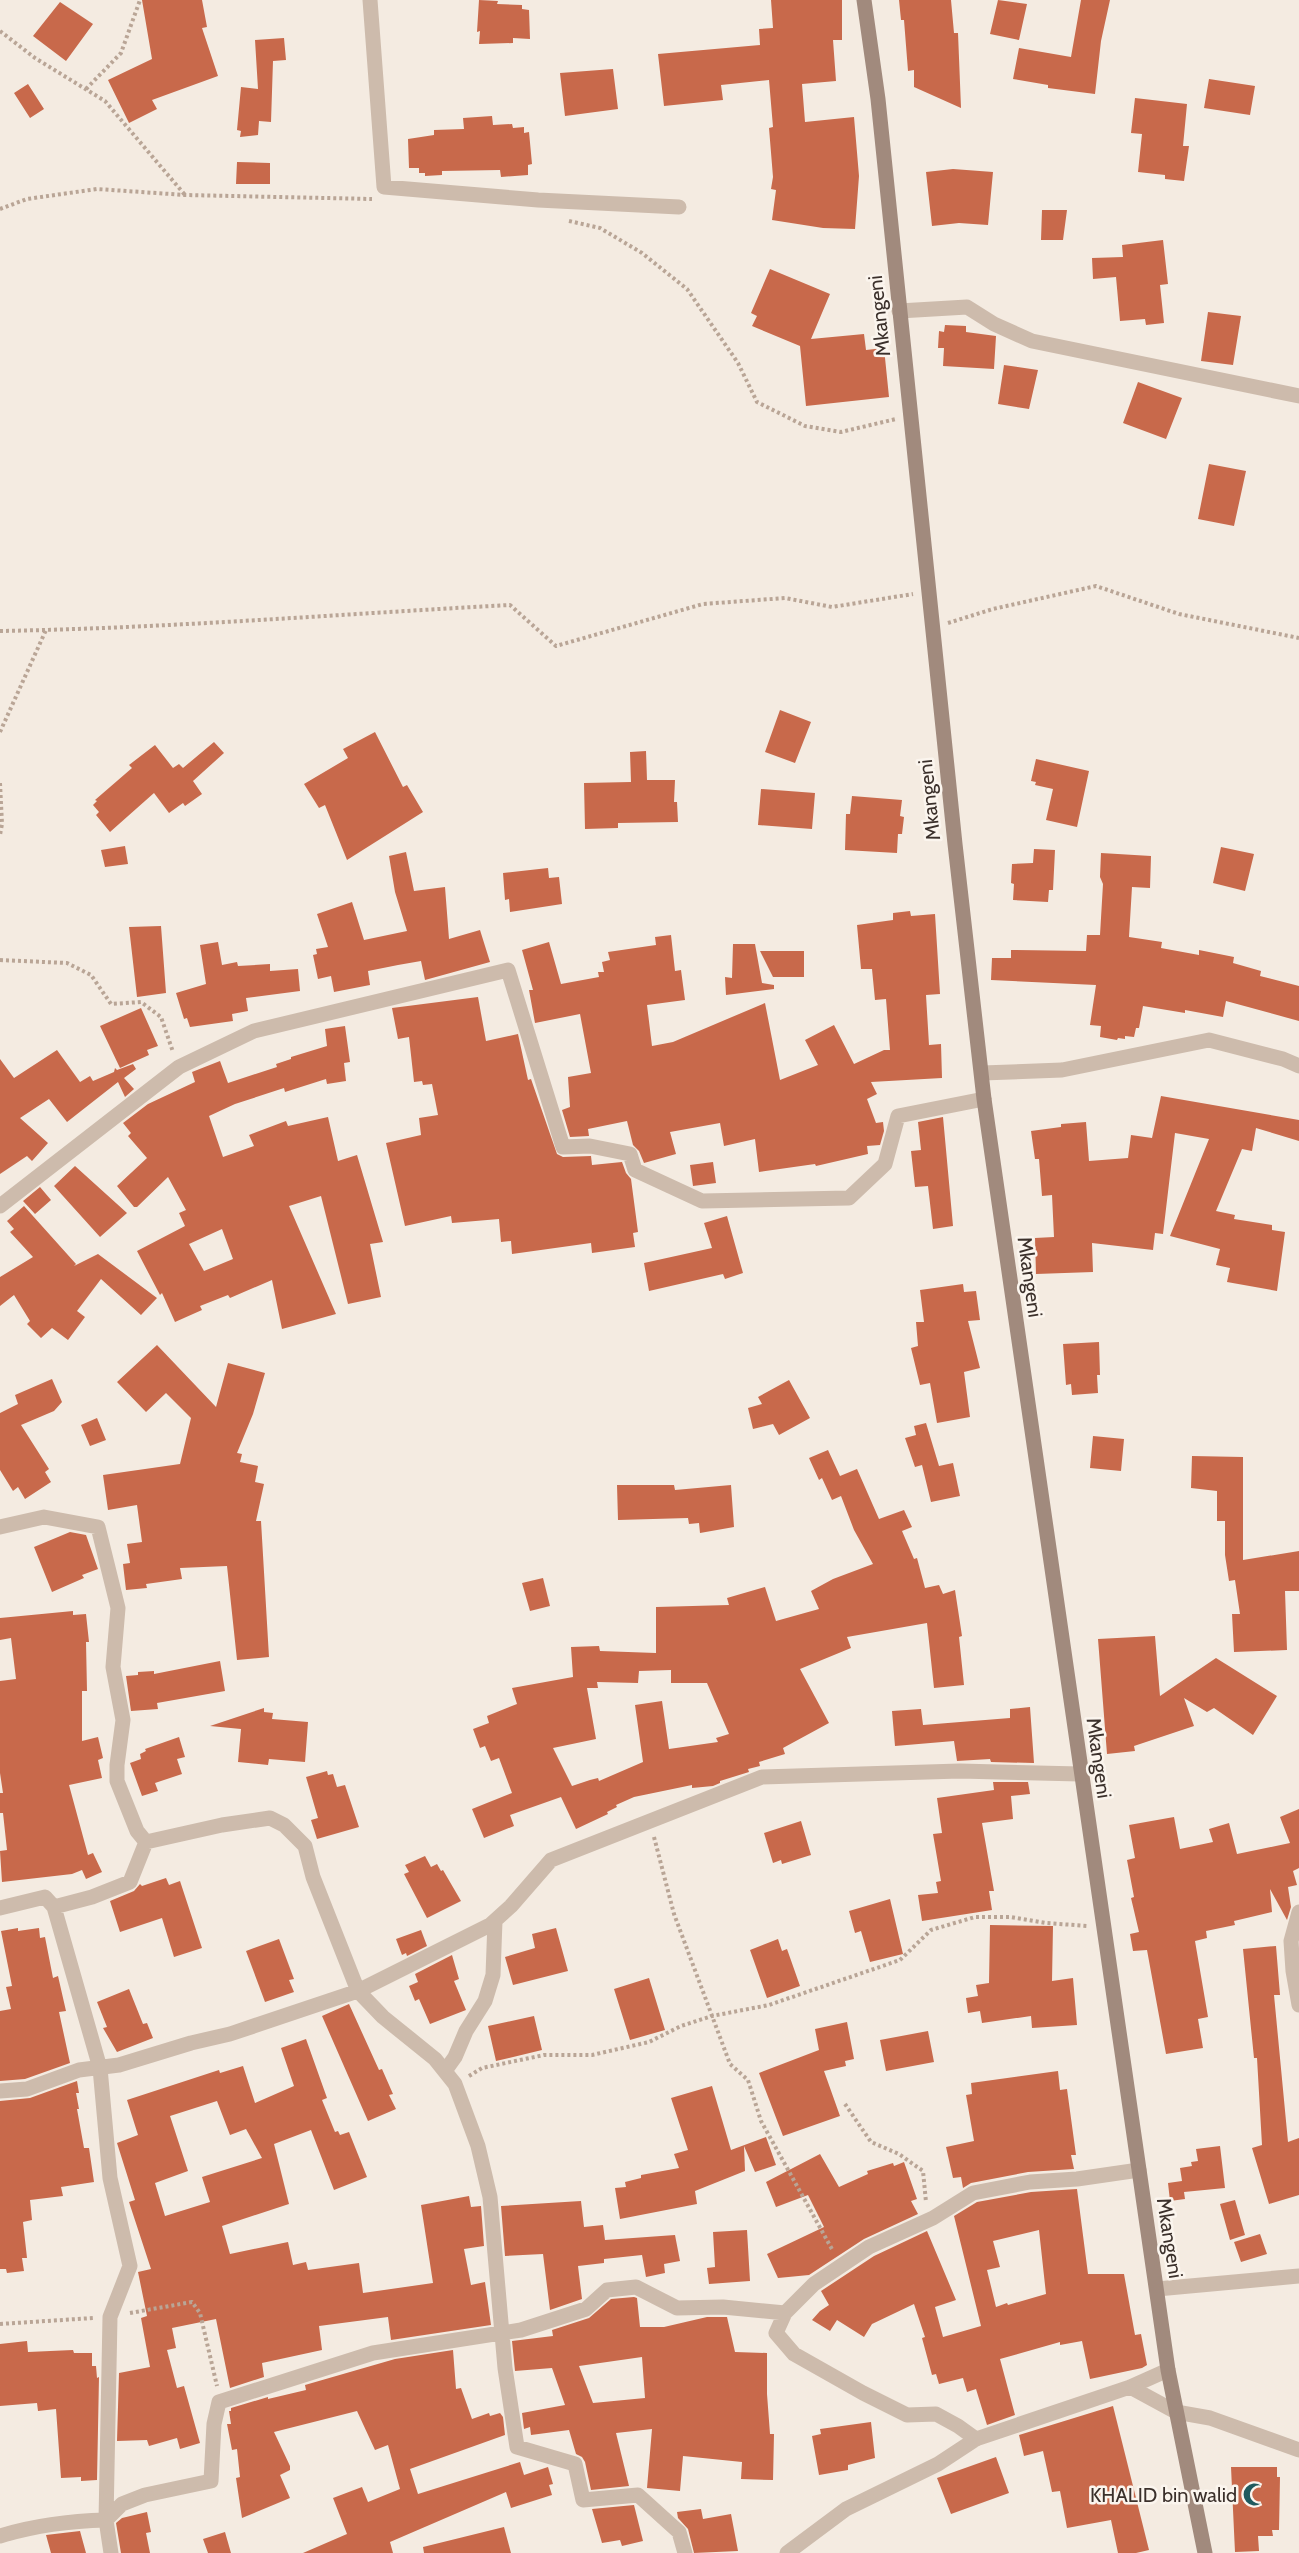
<svg xmlns="http://www.w3.org/2000/svg" width="1299" height="2553" viewBox="0 0 1299 2553" font-family="Cabin,sans-serif">
<rect width="100%" height="100%" fill="#f4ebe1"/>
<path fill="#c8694b" fill-rule="evenodd" d="M142,0H202L207,27L202,28L218,76L152,100L157,109L129,123L108,80L152,59Z
M479,0L498,1L497,4L522,5V9L529,10L530,39L513,38V43L479,44L480,31L477,32Z
M771,0H842V40H833L836,81L802,84L805,122L854,117L859,176L855,229L823,228L772,220L776,190L771,189L773,177L769,128L773,127L769,80L721,85L723,100L664,106L658,54L760,45L759,29L773,28Z
M899,0H951L954,33H958L961,108L914,87V70L908,71L904,20H901Z
M998,0L1027,4L1019,40L990,34Z
M1081,0H1110L1101,41L1095,94L1048,88V85L1013,79L1019,48L1071,57Z
M60,2L93,24L66,61L33,36Z
M284,38L286,60L273,61L271,122L259,121L258,135L240,137L241,131L237,130L241,87L258,89L255,40Z
M613,69L618,109L565,116L560,73Z
M1209,79L1255,86L1250,115L1204,108Z
M28,84L44,109L30,118L14,93Z
M1135,98L1187,104L1183,146H1189L1184,181L1165,179V175L1138,172L1142,134L1131,133Z
M492,116L493,125L512,124L513,128L524,127V133L529,132L532,164L528,165V175L501,177L500,170L442,171V175L425,176V173H419V168H409L408,139L434,135V130L464,129L463,118Z
M237,162L270,163V184H236Z
M953,169L993,172L988,225L959,223L932,226L926,172Z
M1042,210H1067L1063,240H1041Z
M1163,240L1168,284L1160,285L1164,323L1146,325L1145,319L1120,321L1116,277L1093,279L1092,258L1123,257L1122,245Z
M770,269L830,294L811,339L864,334L866,350L884,348L889,397L806,406L800,346L752,326L757,316L751,313Z
M1208,312L1241,316L1233,365L1201,361Z
M945,325L966,326V332L996,336L994,369L943,366L944,348H938L939,331L944,332Z
M1004,365L1038,370L1029,409L998,404Z
M1138,382L1182,398L1166,439L1123,423Z
M1209,464L1246,471L1234,526L1198,519Z
M780,710L811,722L795,763L765,752Z
M375,732L403,787L407,785L423,812L347,860L325,805L319,808L304,784L348,758L343,749Z
M214,742L224,753L193,781L202,794L185,806L183,803L169,813L154,793L110,832L96,815L99,812L93,805L97,801L95,800L132,768L129,765L155,745L173,768L179,764L183,768Z
M646,751L647,780H675L674,802H677L678,822L618,823V828L585,829L584,783L631,782L630,752Z
M1036,759L1089,771L1077,827L1046,820L1053,789L1035,785L1036,782L1031,781Z
M761,789L815,793L812,829L758,825Z
M852,796L902,800L900,816L904,817L902,834H898L897,853L845,850L846,814H850Z
M125,846L128,864L105,867L101,850Z
M1221,847L1254,854L1245,891L1213,883Z
M1034,849L1055,850L1053,890H1049L1048,902L1013,900L1014,884L1011,883L1012,864L1033,863Z
M406,852L414,891L445,887L449,939L480,930L490,962L425,980L421,961L398,965L368,971L370,985L334,992L331,976L318,979L313,955L317,954L316,949L328,947L317,914L352,902L364,940L407,931L395,892L389,856Z
M1101,853L1151,856L1150,888L1132,887L1129,937L1162,942L1161,948L1199,955V950L1234,957L1233,963L1261,971L1260,976L1299,986V1021L1226,1001L1223,1017L1185,1010V1013L1143,1006L1139,1028H1136L1134,1037L1125,1036V1039L1118,1038L1117,1040L1100,1037L1101,1026L1090,1025L1096,985L991,980L992,958H1011V950L1086,951L1087,935H1100L1103,884L1100,877Z
M548,868L549,878L559,877L562,904L510,912L509,899L505,900L503,873Z
M910,911L911,916L935,914L940,994L926,995L929,1045L941,1044L942,1078L871,1082L877,1094L867,1099L876,1123L883,1122L884,1131L880,1145L867,1146L868,1154L816,1166L815,1164L759,1172L755,1139L724,1146L720,1123L670,1132L676,1154L644,1163L639,1151L633,1145L627,1121L588,1129L589,1136L570,1137L562,1110L570,1107L568,1077L591,1073L580,1014L535,1023L529,990H533L522,950L549,942L561,984L599,977L598,972H604L602,962L610,960L608,952L656,945L655,937L671,935L675,971L681,970L685,1000L647,1005L652,1046L673,1042L765,1003L780,1080L818,1065L805,1040L834,1025L854,1064L884,1050H890L886,999L875,1000L872,969H861L857,925L893,920V913Z
M161,926L166,993L137,997L129,927Z
M218,942L222,965L237,962L238,966L270,964V971L298,969L300,991L246,998L248,1011L232,1014L233,1021L190,1027L187,1018L184,1019L176,993L206,984L200,945Z
M733,944H755L762,983L774,985V989L726,995L725,977L732,978Z
M760,951H804V977H773Z
M478,997L486,1041L518,1034L528,1080L531,1079L557,1154L563,1157L591,1156L592,1165L622,1162L626,1173L631,1179L638,1232L633,1233L635,1247L592,1253L591,1243L512,1254L511,1241L501,1242L499,1219L452,1223L451,1216L405,1226L386,1143L421,1135L419,1118L438,1115L432,1084L423,1085L422,1081L414,1082L409,1037L398,1039L392,1008Z
M141,1008L158,1046L147,1050L149,1055L120,1068L100,1026Z
M345,1026L350,1062L344,1063L346,1081L327,1084L326,1079L285,1092L284,1088L235,1104L209,1116L223,1157L254,1146L249,1135L286,1121L288,1126L328,1117L338,1161L357,1155L383,1242L370,1244L381,1297L348,1304L321,1196L289,1206L336,1314L282,1329L272,1280L230,1298L228,1295L200,1306L202,1310L175,1322L162,1293L160,1295L137,1251L185,1226L179,1213L186,1210L168,1177L137,1207H134L117,1186L147,1158L128,1136L131,1133L123,1123L148,1104L195,1082L192,1072L220,1061L228,1083L277,1067L276,1064L291,1059V1057L327,1046L325,1029ZM222,1229L233,1259L204,1271L189,1244Z
M57,1050L80,1082L90,1076L93,1081L114,1072L115,1068L117,1070L133,1064L136,1069L124,1078L134,1089L125,1097L118,1082L67,1122L49,1099L20,1118L48,1143L32,1161L27,1156L0,1174V1059L14,1078Z
M1161,1096L1299,1120V1141L1256,1128L1252,1151L1242,1149L1216,1211L1235,1215L1234,1219L1272,1225V1230L1285,1232L1277,1291L1227,1282L1230,1268L1216,1265L1220,1249L1170,1236L1209,1139L1175,1133L1163,1234L1155,1233L1153,1250L1092,1243L1093,1272L1036,1274L1035,1238L1054,1237L1052,1195L1042,1196L1039,1159H1035L1031,1131L1061,1127V1124L1086,1122L1089,1161L1128,1158L1131,1135L1152,1138Z
M943,1117L953,1226L933,1229L928,1186L915,1187L911,1151L921,1150L918,1122Z
M713,1162L716,1183L693,1186L690,1165Z
M75,1166L127,1213L100,1237L54,1186Z
M40,1187L51,1200L35,1214L23,1201Z
M24,1206L76,1264L74,1266L98,1254L157,1298L141,1315L101,1279L77,1311L85,1317L68,1340L52,1328L41,1338L27,1324L30,1321L14,1295L0,1306V1277L33,1257L10,1232L14,1229L7,1221Z
M727,1216L743,1273L725,1279L723,1274L649,1291L644,1263L712,1248L704,1223Z
M963,1284L964,1292L976,1291L980,1320L968,1321L980,1368L964,1372L970,1417L937,1423L930,1383L920,1385L911,1348L918,1346L916,1322H924L920,1290Z
M1099,1342L1100,1375H1097L1098,1393L1072,1395L1071,1384L1066,1385L1063,1344Z
M157,1345L216,1407L228,1363L265,1373L253,1414L237,1453L242,1454L240,1462L258,1466L255,1482L264,1484L256,1521H261L269,1657L237,1660L227,1566L180,1568L182,1579L146,1584L147,1588L126,1590L123,1564L130,1563L127,1544L142,1542L137,1505L108,1510L103,1475L180,1464L191,1418L166,1393L146,1412L117,1382Z
M52,1379L62,1402L54,1411L21,1425L49,1469L45,1472L51,1482L25,1499L18,1487L13,1491L0,1470V1413L18,1404L15,1395Z
M789,1380L810,1418L779,1435L773,1424L753,1429L748,1408L762,1404L758,1397Z
M97,1418L106,1440L90,1446L81,1425Z
M926,1423L939,1466L953,1463L960,1496L931,1502L922,1465L915,1467L905,1438L916,1435L914,1426Z
M1093,1436L1124,1439L1121,1471L1090,1468Z
M828,1450L840,1476L857,1469L879,1519L904,1510L912,1527L902,1531L914,1559L917,1558L925,1588L939,1585L943,1594L955,1590L962,1636L959,1637L964,1685L934,1688L927,1623L847,1637L851,1648L800,1669L829,1723L783,1748L785,1754L759,1762L760,1766L748,1769L749,1772L720,1781V1783L713,1786L692,1788V1785L634,1797L616,1805L617,1807L607,1812L608,1814L576,1829L561,1797L510,1815L514,1826L484,1838L472,1809L512,1793L499,1758L491,1761L485,1746L480,1748L473,1729L489,1723L487,1716L517,1704L512,1688L573,1677L571,1647L599,1646L600,1651L656,1653V1607L729,1605L727,1598L765,1587L776,1621L819,1609L811,1591L833,1579L873,1564L854,1530L841,1496L832,1500L822,1478L819,1480L809,1458ZM671,1670V1683H707L729,1734L716,1738L718,1742L669,1749L662,1701L635,1705L643,1762L599,1781L598,1778L590,1780L572,1786L553,1748L596,1739L587,1688H598L597,1682L638,1683L639,1671Z
M1192,1456L1243,1457V1560L1299,1551V1591H1285L1287,1650L1234,1652L1232,1614H1240L1235,1580L1229,1581L1225,1555V1521H1217V1491L1191,1488Z
M617,1485H674L675,1490L731,1485L734,1527L700,1533L699,1523L689,1524L688,1518L618,1520Z
M70,1532L86,1535L98,1569L82,1575L84,1578L52,1592L34,1547Z
M543,1578L550,1606L530,1611L522,1583Z
M73,1611V1615L86,1614L89,1642H86L87,1691H82V1741L98,1737L103,1758L98,1760L102,1778L69,1785L88,1855L93,1853L102,1872L86,1879L82,1870L72,1874L2,1882L0,1851L7,1850L3,1813H0V1793H3L0,1773V1681L16,1679L11,1638L0,1640V1618Z
M1155,1636L1160,1696L1216,1658L1277,1696L1253,1735L1214,1708L1207,1712L1184,1698L1194,1726L1134,1746L1135,1751L1107,1754L1098,1639Z
M220,1661L225,1691L157,1703L158,1709L131,1711L126,1676L138,1675V1672L154,1671V1674Z
M1030,1707L1034,1763L991,1762L990,1759L957,1761L954,1741L895,1746L892,1711L921,1709L923,1725L1010,1718V1709Z
M264,1708V1712L273,1713L272,1719L308,1722L305,1762L269,1759L268,1765L238,1762L241,1729L210,1726Z
M179,1737L185,1757L177,1759L182,1774L155,1783L158,1791L142,1796L130,1763L141,1759L140,1754L146,1751L145,1749Z
M327,1771L328,1775L333,1774L337,1787L345,1785L359,1827L317,1839L311,1820L318,1818L306,1777Z
M993,1782H1028L1030,1794L1011,1796L1013,1819L982,1823L994,1891H989L992,1910L922,1921L918,1895L938,1893L936,1882L941,1881L933,1834L942,1833L937,1798L994,1790Z
M1299,1809V1868L1293,1871L1297,1885L1288,1887L1291,1907L1287,1920L1270,1889L1272,1912L1234,1921L1235,1925L1206,1931L1207,1938L1195,1941L1208,2017L1198,2019L1203,2048L1166,2054L1147,1950L1133,1951L1130,1934L1139,1932L1131,1898L1134,1897L1127,1860L1135,1858L1129,1825L1174,1817L1180,1849L1213,1842L1209,1829L1229,1823L1237,1854L1290,1843L1280,1817Z
M801,1821L811,1855L782,1864L781,1860L773,1863L764,1833Z
M425,1856L431,1867L437,1864L441,1871L443,1870L461,1901L427,1918L404,1874L409,1872L405,1865Z
M166,1878L169,1885L180,1881L202,1948L174,1957L162,1918L120,1932L110,1901L134,1891L140,1884L142,1886Z
M890,1899L903,1954L870,1962L861,1931L855,1933L849,1911Z
M990,1925L1053,1926L1052,1981L1073,1978L1077,2025L1032,2028L1031,2016L982,2023L980,2011L968,2013L966,1998L978,1996L976,1985L989,1983Z
M18,1928V1931L39,1928L40,1938L45,1937L53,1978L58,1976L66,2011L59,2012L70,2063L25,2079L0,2081V2011L11,2009L6,1987L12,1986L1,1931Z
M556,1928L568,1971L513,1985L505,1957L535,1948L532,1934Z
M421,1930L427,1946L407,1956L406,1953L402,1955L396,1939Z
M279,1939L294,1979L289,1980L294,1992L265,2002L246,1951Z
M778,1939L782,1951L787,1949L800,1986L767,1998L750,1950Z
M1276,1946L1280,1995H1274L1288,2142L1299,2138V2195L1269,2204L1252,2148L1262,2145L1257,2058H1254L1243,1949Z
M452,1955L459,1979L454,1981L466,2010L430,2024L419,1999L415,2001L409,1986L418,1982L415,1974Z
M649,1978L665,2030L630,2040L614,1989Z
M129,1989L143,2024L147,2023L153,2038L117,2052L103,2028L107,2027L97,2002Z
M349,2004L379,2070L382,2069L393,2094L389,2095L396,2109L368,2121L322,2016Z
M534,2016L542,2050L496,2061L488,2026Z
M847,2022L854,2059L845,2061L846,2066L824,2071L840,2116L783,2136L759,2073L819,2050L815,2029Z
M928,2031L934,2062L886,2071L880,2040Z
M306,2039L327,2098L322,2100L335,2132L338,2131L340,2135L349,2132L367,2177L334,2190L311,2130L274,2144L289,2204L222,2226L230,2254L288,2242L293,2265L306,2262L308,2270L359,2263L363,2293L433,2283L421,2205L469,2196L471,2207L481,2206L484,2246L464,2249L471,2285L485,2282L491,2325L391,2340L388,2317L319,2326L322,2350L262,2363L264,2377L230,2388L216,2319L172,2328L176,2348L167,2350L177,2388L184,2386L200,2443L180,2449L177,2438L149,2446L147,2440L117,2441L119,2373L150,2367L141,2318L147,2316L138,2272L151,2269L129,2202L135,2200L117,2143L138,2135L127,2100L219,2070L220,2073L243,2066L255,2103L294,2086L281,2048ZM217,2101L230,2135L246,2129L262,2158L202,2177L210,2202L165,2216L155,2183L188,2171L170,2116Z
M1058,2071L1060,2090L1067,2089L1076,2155H1071L1074,2169L1028,2172L971,2183L963,2188L961,2177L953,2178L946,2147L974,2141L966,2095L972,2094L971,2083Z
M77,2081L79,2093H76L79,2109H77L84,2148H89L94,2182L61,2187L63,2196L30,2200L32,2220L23,2222L27,2258H22L24,2271L7,2273L6,2269H0V2101L30,2098Z
M712,2086L731,2150L766,2137L776,2165L755,2172L744,2146L745,2171L695,2191L697,2204L620,2219L615,2188L626,2187L625,2182L641,2178V2175L679,2168L674,2154L688,2150L671,2098Z
M1220,2146L1225,2188L1184,2192L1185,2199L1170,2201L1168,2183L1182,2181L1180,2168L1192,2166L1191,2162L1198,2161L1196,2149Z
M820,2154L839,2187L868,2174L867,2171L893,2163L894,2166L904,2162L917,2199L911,2201L918,2214L864,2239L809,2275L778,2278L767,2254L824,2227L808,2195L776,2207L766,2182Z
M1077,2189L1088,2274H1124L1135,2335L1141,2334L1147,2365L1142,2368L1090,2379L1082,2341L1060,2345V2342L1000,2359L1015,2415L987,2425L976,2389L967,2392L963,2378L939,2384L936,2374L932,2375L922,2338L925,2337L914,2304L872,2324L864,2337L837,2320L830,2331L812,2320L820,2311L829,2305L821,2291L874,2256L927,2231L956,2300L935,2307L943,2337L981,2326L954,2216L977,2202L1031,2192ZM1039,2230L1046,2294L1008,2305L1007,2303L996,2307L987,2270L1000,2267L993,2241Z
M1235,2200L1245,2235L1230,2240L1220,2204Z
M581,2201L584,2227L603,2225L605,2240L675,2235L680,2261L664,2264L665,2273L646,2277L642,2255L604,2259V2263L578,2266L582,2299L550,2310L543,2254L505,2256L501,2206Z
M747,2230L750,2281L709,2284L707,2268L715,2267L713,2232Z
M1260,2234L1267,2254L1241,2262L1234,2242Z
M634,2297L637,2298L640,2327H664L707,2317H727L735,2352L767,2353V2394L770,2434H774L773,2480L741,2479L742,2462L683,2456L680,2491L647,2488L652,2429L616,2433L629,2486L591,2490L585,2462L582,2457L576,2454L569,2430L531,2435L530,2427L524,2429L522,2413L565,2405L552,2368L515,2371L512,2341L553,2336L552,2330L589,2318L611,2299ZM642,2357L645,2398L593,2403L579,2366Z
M27,2341L28,2352L73,2350L74,2353H92V2366H96L97,2378L99,2377L97,2480L81,2481V2477L61,2478L56,2409L38,2411L37,2403L0,2406V2344Z
M453,2350L456,2389L461,2388L472,2419L489,2413L490,2416L500,2413L503,2417L505,2435L410,2469L418,2494L520,2462L524,2475L548,2467L553,2484L549,2485L552,2495L511,2508L506,2492L390,2542L393,2553H303L347,2534L333,2498L362,2487L368,2502L400,2489L388,2445L375,2450L357,2411L274,2432L290,2466V2470L280,2475L290,2498L242,2518L236,2478L240,2477L237,2449L232,2450L227,2424H231L229,2411H231V2408L268,2397V2399L306,2390L305,2385L395,2359Z
M1113,2406L1149,2550L1136,2553H1118L1111,2520L1067,2528L1060,2491L1052,2492L1043,2451L1024,2456L1019,2435Z
M871,2422L875,2458L848,2465V2470L819,2475L812,2436L821,2434L820,2429Z
M996,2457L1009,2493L951,2514L937,2478Z
M1231,2467H1277V2477H1280L1279,2530H1272L1273,2536H1258L1259,2551L1235,2552Z
M634,2505L643,2541L622,2546L620,2540L602,2543L592,2509Z
M701,2509L703,2519L731,2514L738,2551L694,2553L688,2529L678,2518L677,2512Z
M147,2512L151,2532L146,2533L150,2553H121L116,2523L122,2518Z
M504,2527L511,2553H424L423,2547Z
M80,2531L86,2553H51L46,2535Z
M225,2532L231,2553H208L203,2539Z"/>
<g fill="none" stroke-linecap="round" stroke-linejoin="round">
<path stroke="#b9a596" stroke-width="4" stroke-dasharray="3 3" stroke-linecap="butt" d="M0,31L35,58L105,101L185,195
M86,89L121,53L140,0
M0,209L27,199L97,189L185,195L372,199
M569,221L600,228L642,253L687,289L738,363L757,402L805,426L841,432L896,419
M948,623L993,609L1096,586L1179,614L1299,638
M0,631C170,628 340,614 510,605L556,646L703,604L785,598L832,607L913,594
M0,732L46,630
M0,783L2,824L0,835
M0,960L67,963L91,975L111,1004L141,1002L161,1017L173,1052
M654,1837L674,1914L730,2064L748,2080L761,2121L833,2251
M469,2076L482,2068L544,2055H592L649,2042L681,2026L712,2016L769,2005L900,1960L931,1930L975,1917H1011L1046,1923L1088,1926
M845,2104L871,2142L899,2154L923,2171L926,2202
M130,2313L192,2302L200,2313L217,2386
M0,2324L93,2318"/>
<path stroke="#cdbbac" stroke-width="15" d="M370,0L384,187L538,200L679,207
M899,311L967,307L994,324L1032,341L1299,396
M982,1073L1062,1070L1209,1040L1283,1059L1299,1066
M0,1206L179,1067L254,1031L508,970L563,1147L590,1146L630,1154L635,1170L702,1201L849,1198L885,1164L898,1116L984,1099
M0,1527L44,1517L98,1527L118,1608L113,1667L123,1720L117,1765V1781L137,1831L146,1842L222,1825L270,1818L284,1825L305,1846L313,1877L358,1991L383,2017L435,2059L455,2084L478,2146L490,2197L505,2368L517,2447L575,2464L583,2500L638,2495L679,2532L685,2553
M54,1907L92,1897L130,1882L146,1842
M0,1908L45,1897L54,1907L100,2068L110,2178L130,2266L110,2317L106,2520L111,2553
M1299,1912L1291,1941L1293,1971L1299,2005
M445,2071L455,2057L466,2031L485,2001L493,1975L495,1921
M0,2091L27,2089L79,2070L119,2065L191,2043L230,2034L358,1991L490,1925L511,1906L551,1860L762,1777L960,1771L1080,1774
M1157,2289L1299,2276
M1130,2387L1176,2412L1210,2418L1299,2450
M976,2439L958,2426L936,2414L907,2415L863,2393L794,2354L776,2333L785,2313L814,2284L869,2247L933,2218L973,2193L1030,2182L1077,2179L1139,2170
M0,2536C36,2525 69,2521 106,2520L122,2504L145,2495L211,2481L214,2424L219,2402L373,2353L521,2330L586,2309L607,2290L636,2287L677,2308L723,2307L785,2313
M787,2553L846,2509L938,2464L976,2439L1130,2387L1168,2370"/>
<path stroke="#a18a7d" stroke-width="15" d="M864,0L878,99L955,844L984,1099L1168,2370L1205,2553"/>
</g>
<defs>
<symbol id="mosque-bare" viewBox="-9 -9 18 18"><path d="M3.5-4.9A6 6 0 1 0 3.5 4.9A5 5 0 1 1 3.5-4.9Z" fill="#1f5a5e" stroke="#fbf5ee" stroke-width="2.5" paint-order="stroke"/></symbol>
</defs>
<g fill-rule="evenodd">
<use href="#mosque-bare" x="1238" y="2478" width="33" height="33"/>
</g>
<g text-anchor="middle" dominant-baseline="central" stroke-width="5" stroke-linejoin="round" paint-order="stroke">
<g font-size="20" fill="#3b302b" stroke="#fbf5ee">
<text transform="translate(879 316) rotate(-96)">Mkangeni</text>
<text transform="translate(929 800) rotate(-96)">Mkangeni</text>
<text transform="translate(1030 1277) rotate(82)">Mkangeni</text>
<text transform="translate(1099 1758) rotate(82)">Mkangeni</text>
<text transform="translate(1170 2238) rotate(81)">Mkangeni</text>
</g>
<g font-size="20" fill="#3b302b" stroke="#fbf5ee" text-anchor="end">
<text x="1237" y="2495">KHALID bin walid</text>
</g>
</g>
</svg>
